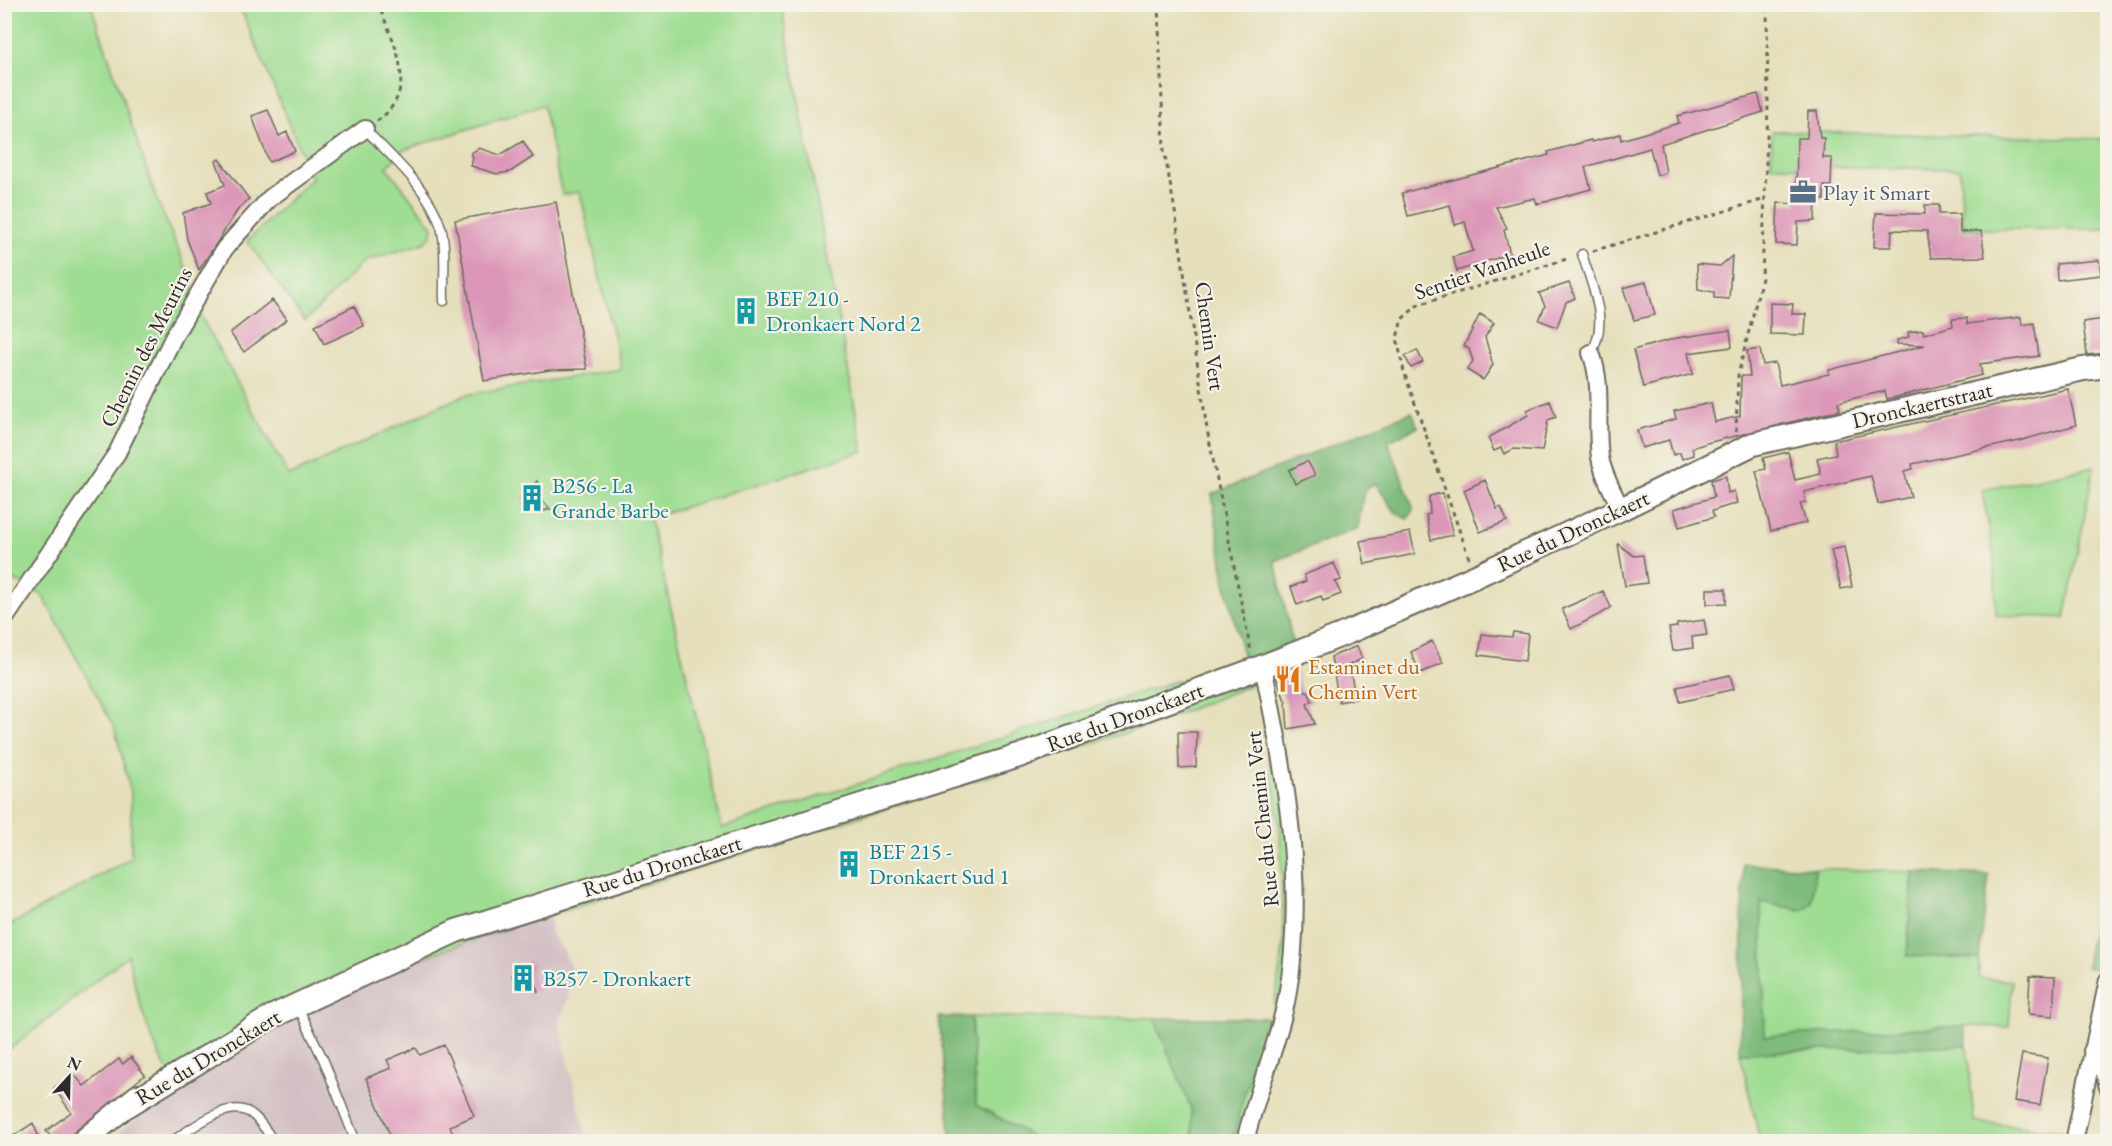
<svg xmlns="http://www.w3.org/2000/svg" width="2112" height="1146" viewBox="0 0 2112 1146" font-family="'EB Garamond',serif">
<rect width="100%" height="100%" fill="#f7f3e8"/>
<filter id="ink" filterUnits="userSpaceOnUse"><feTurbulence type="fractalNoise" baseFrequency=".0167" numOctaves="2"/><feDisplacementMap in="SourceGraphic" scale="12" xChannelSelector="R" yChannelSelector="G"/><feConvolveMatrix kernelMatrix="1 2 1 2 8 2 1 2 1" color-interpolation-filters="sRGB"/></filter>
<filter id="wash" filterUnits="userSpaceOnUse"><feTurbulence type="fractalNoise" baseFrequency=".008" numOctaves="4" result="noise"/><feDisplacementMap in="SourceGraphic" scale="24" xChannelSelector="R" yChannelSelector="G"/><feGaussianBlur stdDeviation="1.35" result="paint"/><feColorMatrix in="noise" values="0 0 0 0 0 0 0 0 0 0 0 0 0 0 0 0 0 1.4 0 .05"/><feComposite in="paint" operator="in"/></filter>
<g filter="url(#wash)">
<rect width="100%" height="100%" fill="#e5dfbb"/>
<path fill="#d2bec3" d="M550,914L551,933L564,951L572,970L567,1003L559,1022L587,1141L107,1142L176,1086L272,1027L414,960Z"/>
<path fill="#9fdd92" stroke="#65845e" stroke-width="1.5" d="M5,5H91L157,200L191,279L199,313L289,476L464,395L621,369L580,192L562,195L543,105L403,150L387,167L433,227L431,236L424,243L365,261L305,321L247,241L312,178L239,5H781L863,451L650,518L722,828L1244,659L1250,685L1159,722L517,925L414,960L272,1027L176,1086C151,1046 137,1001 128,955L5,1053V928L131,858V793L115,729L42,595L14,580L5,593Z
M1772,131L2107,139V229H1963L1960,169L1771,166Z
M2094,467L2065,618L1996,615L1994,558L1982,490Z
M1283,747L1302,891L1251,1141L1233,1142L1244,1094L1272,1018L1284,943L1280,829L1268,751Z
M1815,868L1913,872L1907,955L1979,959V978L2012,981L2009,1027L1964,1026L1765,1036L1761,901L1801,910L1812,902Z
M971,1017L1154,1018L1191,1108L1193,1141H1041L976,1105Z
M1967,1045L1974,1122L2062,1131L2061,1141H1760L1740,1053Z"/>
<path fill="#7fbc7c" stroke="#557454" stroke-width="1.5" d="M1412,412L1418,427L1388,441L1414,510L1407,519L1396,513L1375,483C1356,491 1364,513 1357,529L1275,561L1293,644L1244,659L1225,582L1212,494Z
M1743,864L1815,868L1812,902L1801,910L1761,902L1765,1036L1964,1026L1967,1045L1740,1053Z
M1913,872L1989,875L1979,959L1907,956Z
M2101,879L2107,881V916L2098,970L2086,967Z
M939,1017H971L976,1105L1041,1141H951Z
M1154,1018H1272L1244,1094L1233,1141H1193L1191,1108Z"/>
<g id="blocks">
<path fill="#dc97b8" d="M1758,94L1763,112L1661,144L1666,173L1657,175L1650,148L1585,167L1591,189L1537,204L1535,198L1496,207L1507,228L1504,230L1510,254L1457,271L1453,257L1473,251L1465,222L1455,225L1450,205L1408,216L1402,193L1549,155L1548,152L1591,140L1592,142L1620,134L1621,140L1679,123L1677,116Z
M268,110L279,136L287,132L295,151L269,162L252,116Z
M1808,111H1817L1820,138H1824L1823,158H1832L1831,186H1824V200H1816L1815,221L1798,222L1797,245L1776,244L1778,203L1796,204L1797,138H1807Z
M523,141L533,157L510,172L497,174L471,166L473,157L471,153L479,148L500,155Z
M219,159L249,199L239,208L199,270L187,239L183,213L211,203L207,192L225,185L216,161Z
M556,202L587,369L549,370L484,381L455,220Z
M1925,205H1939V214H1960V232L1981,231L1985,257L1931,258L1927,231L1892,230L1891,247H1874L1876,213L1925,214Z
M1732,256L1729,299L1714,298V292L1698,289L1697,264L1720,266Z
M2099,260L2101,275L2057,280L2056,264Z
M1646,282L1655,315L1634,320L1623,288Z
M1569,283L1575,298L1566,302L1557,327L1539,320L1545,306L1539,293Z
M272,300L287,319L244,352L230,333Z
M1770,303L1793,304L1792,314H1806L1805,335L1770,334Z
M354,306L364,326L324,344L315,325Z
M1480,314L1494,323L1485,337L1493,365L1483,380L1467,370L1473,361L1469,349L1464,346Z
M2021,317L2022,325L2034,323L2039,356L1980,364L1982,375L1896,397L1887,399L1885,391L1838,402L1840,410L1707,443L1692,448L1694,455L1682,459L1680,453L1673,455L1669,440L1642,448L1637,430L1676,419L1674,411L1711,403L1715,422L1740,416L1741,376H1750L1747,351L1760,349L1763,365L1775,363L1780,385L1829,374V370L1925,345L1897,344V340L1909,337L1908,332L1923,330L1924,334L1953,326L1952,319L1967,318V324Z
M2104,319L2108,353L2087,355L2083,322Z
M1730,330L1732,347L1688,353L1693,374L1643,387L1633,350L1677,338Z
M1417,350L1423,362L1411,368L1405,356Z
M2068,389L2076,425L2019,441L1912,464L1913,469L1904,471L1911,497L1878,504L1871,476L1804,492L1806,502L1800,503L1806,523L1771,531L1756,471L1766,469L1763,458L1788,452L1795,480L1821,474L1817,458L1836,454L1834,441Z
M1550,401L1556,417L1548,420L1542,451L1514,449L1504,454L1501,448L1494,451L1488,438L1528,415L1527,410Z
M1305,462H1308L1315,475L1295,484L1289,470Z
M1726,476L1728,493L1734,491L1737,503L1712,511L1714,517L1679,527L1674,509L1714,497L1711,480Z
M1485,480L1497,509L1501,507L1507,521L1480,532L1464,490Z
M537,481L543,501L550,509L537,513L525,511L522,498Z
M1443,493L1453,535L1431,540L1426,515L1430,514L1429,496Z
M1410,532L1415,554L1365,564L1360,541Z
M1618,544L1634,556L1643,555L1647,583L1625,586Z
M1844,547L1852,587L1841,589L1831,550Z
M1334,563L1341,580L1335,582L1341,594L1323,601L1321,596L1297,605L1291,587L1306,581L1304,575Z
M1707,589H1726V603L1707,604Z
M1603,591L1611,607L1608,610L1571,629L1562,609Z
M1704,620L1707,635L1692,637L1693,648L1673,651L1669,628L1677,627V624Z
M1513,632L1528,634L1525,661L1479,655L1482,634L1512,637Z
M1432,641L1443,663L1420,673L1411,652Z
M1357,646L1362,659L1349,665L1356,699L1339,702L1331,657Z
M1295,670L1302,691H1308L1312,701L1307,704L1315,724L1288,729L1286,703L1276,677Z
M1730,675L1734,689L1680,702L1677,687Z
M1178,732H1197L1196,767L1179,768Z
M533,962L531,973L538,992L516,987L512,975L520,967Z
M2030,976L2055,977L2053,1016L2028,1014Z
M444,1045L474,1116L450,1126L456,1142H393L366,1078L391,1068L387,1060L416,1048L420,1055Z
M2022,1054L2048,1058L2040,1105L2014,1101Z
M131,1057L145,1075L62,1142H55L46,1131L71,1112L54,1088L73,1073L84,1086L119,1059L123,1064Z
M33,1123L38,1135L29,1142H4Z"/>
</g>
</g>
<g filter="url(#ink)">
<use href="#blocks" fill-opacity="0" stroke="#6c6a5d" stroke-width="1.5"/>
<g fill="none" stroke-linecap="round" stroke-linejoin="round">
<defs>
<path id="service" d="M365,129C392,158 429,188 441,227C447,247 443,280 444,301
M1582,254C1592,287 1610,322 1591,353
M298,1007L324,1061L356,1142
M171,1142C191,1129 232,1095 254,1116C262,1123 268,1133 274,1142"/>
<path id="minor" d="M1591,353C1604,387 1595,422 1600,457C1603,475 1613,492 1621,509
M4,620L117,453L174,336L225,248L270,198L365,129
M2092,1051L2102,1063L2108,1087
M1245,1142C1256,1092 1278,1046 1287,997C1307,887 1285,774 1263,666
M2074,1142L2108,980"/>
<path id="secondary" d="M127,1106L271,1017L456,931L1019,756L1256,669L1349,632L1476,576L1621,509L1753,444L2083,369L2108,366
M82,1142L138,1096"/>
</defs>
<use href="#service" stroke="#6c6a5d" stroke-width="11"/>
<use href="#minor" stroke="#6c6a5d" stroke-width="20"/>
<use href="#secondary" stroke="#6c6a5d" stroke-width="26"/>
<path stroke="#6c6a5d" stroke-width="3" stroke-dasharray="4.5 4.5" stroke-linecap="butt" d="M1158,4L1164,150L1175,211L1207,429L1251,652
M377,121C421,90 394,43 378,4
M1593,251L1765,199
M1736,432L1738,375L1762,278L1768,106L1767,4
M1469,558L1404,372L1397,338L1402,319L1418,305L1570,258"/>
<use href="#service" stroke="#fff" stroke-width="8"/>
<use href="#minor" stroke="#fff" stroke-width="16"/>
<use href="#secondary" stroke="#fff" stroke-width="22"/>
</g>
</g>
<defs>
<symbol id="office-bare" viewBox="-9 -9 18 18"><path d="M-6-3h4V-5.5h4V-3h4V5H-6ZM-1-4.5V-3h2v-1.5ZM-6 0V1H6V0Z" fill="#5c6f8a" stroke="#f7f3e8" stroke-width="2.5" paint-order="stroke"/></symbol>
<symbol id="building-bare" viewBox="-9 -9 18 18"><path d="M-4-6H4V6H1V3H-1V6H-4ZM-2.5-4.3h1.7v1.8h-1.7ZM.8-4.3h1.7v1.8H.8ZM-2.5-1h1.7V.8h-1.7ZM.8-1h1.7V.8H.8Z" fill="#0f9aa8" stroke="#f7f3e8" stroke-width="2.5" paint-order="stroke"/></symbol>
<symbol id="restaurant-bare" viewBox="-9 -9 18 18"><path d="M-5-6h1v4h1v-4h1v4h1v-4h1v5L-1.5 .5V6h-2V.5L-5-1ZM5-6V6H3V1.5H1.5Q1.5-4 5-6Z" fill="#e8710a" stroke="#f7f3e8" stroke-width="2.5" paint-order="stroke"/></symbol>
</defs>
<g fill-rule="evenodd">
<use href="#office-bare" x="1784" y="173" width="38" height="38"/>
<use href="#building-bare" x="727" y="292" width="38" height="38"/>
<use href="#building-bare" x="513" y="479" width="38" height="38"/>
<use href="#restaurant-bare" x="1269" y="660" width="38" height="38"/>
<use href="#building-bare" x="830" y="845" width="38" height="38"/>
<use href="#building-bare" x="504" y="959" width="38" height="38"/>
</g>
<g text-anchor="middle" dominant-baseline="central" stroke-width="4.5" stroke-linejoin="round" paint-order="stroke">
<g font-size="22" fill="#4e5e75" stroke="#f7f3e8" text-anchor="start">
<text x="1823" y="192">Play it Smart</text>
</g>
<g font-size="22" fill="#2b2b2b" stroke="#f7f3e8">
<text transform="translate(1482 270) rotate(-19)">Sentier Vanheule</text>
<text transform="translate(1210 336) rotate(82)">Chemin Vert</text>
<text transform="translate(146 347) rotate(-63)">Chemin des Meurins</text>
<text transform="translate(1922 405) rotate(-13)">Dronckaertstraat</text>
<text transform="translate(1573 531) rotate(-25)">Rue du Dronckaert</text>
<text transform="translate(1125 717) rotate(-20)">Rue du Dronckaert</text>
<text transform="translate(1262 819) rotate(-96)">Rue du Chemin Vert</text>
<text transform="translate(662 866) rotate(-17)">Rue du Dronckaert</text>
<text transform="translate(208 1057) rotate(-31)">Rue du Dronckaert</text>
</g>
<g font-size="22" fill="#0d838f" stroke="#f7f3e8" text-anchor="start">
<text x="766" y="298">BEF 210 -<tspan x="766" dy="25">Dronkaert Nord 2</tspan></text>
<text x="552" y="485">B256 - La<tspan x="552" dy="25">Grande Barbe</tspan></text>
<text x="869" y="851">BEF 215 -<tspan x="869" dy="25">Dronkaert Sud 1</tspan></text>
<text x="543" y="978">B257 - Dronkaert</text>
</g>
<g font-size="22" fill="#c56008" stroke="#f7f3e8" text-anchor="start">
<text x="1308" y="666">Estaminet du<tspan x="1308" dy="25">Chemin Vert</tspan></text>
</g>
</g>
<rect width="2112" height="1146" fill="none" stroke="#f7f3e8" stroke-width="24"/>
<g transform="translate(69 1077) rotate(22)" stroke="#f7f3e8" stroke-width="4.5" paint-order="stroke">
<path d="M0-4.5L10 22L0 15L-10 22Z" fill="#2b2b2b"/>
<text y="-9" font-size="16" font-weight="bold" text-anchor="middle" fill="#2b2b2b">N</text>
</g>
</svg>
